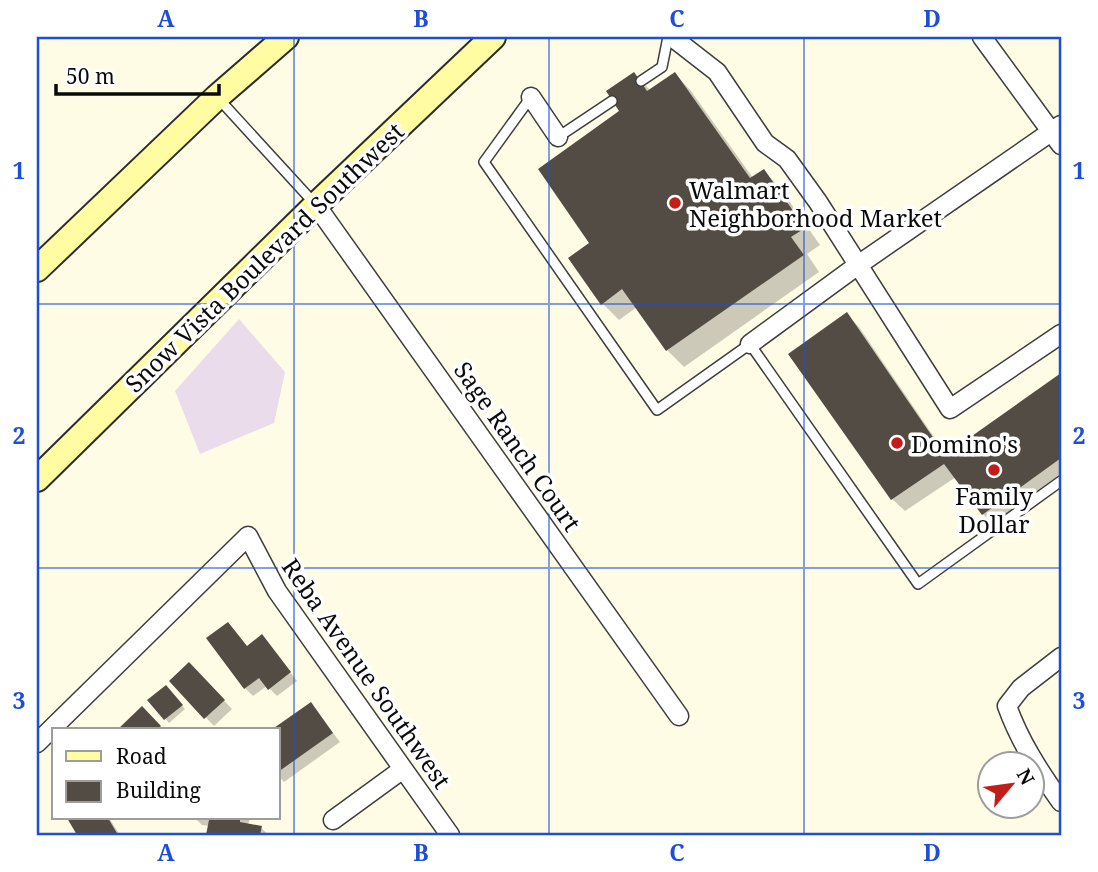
<svg xmlns="http://www.w3.org/2000/svg" width="1098" height="872" viewBox="0 0 1098 872" font-family="'Noto Serif',serif">
<rect width="100%" height="100%" fill="#fffce6"/>
<path fill="#eadcea" d="M239,319L285,372L274,423L200,454L175,391Z"/>
<path fill="#0003" d="M634,74L651,91L675,74L691,91L753,178L764,171L780,188L820,245L807,254L819,272L684,367L667,350L637,307L619,320L602,303L592,243L622,112Z
M846,314L859,327L947,456L1061,376V479L996,527L983,514L956,477L905,511L892,499Z
M262,637L297,681L277,696L267,686L253,696L245,688L248,648Z
M189,664L232,709L214,726L171,681Z
M169,690L185,709L169,723L150,700Z
M311,704L340,742L284,782L278,775V730H274Z
M69,818H109L120,835H79Z
M195,818H250L248,825L261,828L269,835H208L209,826L202,825Z"/>
<path fill="#534c45" d="M634,72L647,91L675,72L750,178L764,169L805,228L791,237L804,255L666,351L622,289L601,305L568,258L589,243L538,169L619,111L606,91Z
M847,312L945,455L1061,373V458L982,515L944,464L891,500L788,354Z
M228,622L247,646L262,634L291,672L268,690L259,678L244,689L206,638Z
M189,662L225,700L204,719L169,681Z
M166,685L183,705L164,720L147,700Z
M311,702L333,733L278,772V730H271Z
M142,706L161,726L157,730H117Z
M67,818H108L118,835H77Z
M202,818H240V822L262,826L260,835H206L209,820Z"/>
<g fill="none" stroke-linecap="round" stroke-linejoin="round">
<defs>
<path id="service" d="M641,81L662,67L668,37
M531,97L484,162L657,410L750,344L918,584L1061,481
M218,98L315,204
M558,137L612,101"/>
<path id="minor" d="M672,37L717,72L765,143L787,159L818,202L950,409L1061,334
M982,37L1061,145
M531,97L558,137
M316,205L679,716
M750,344L858,265L1061,125
M1061,657L1021,688L1007,706C1020,742 1039,771 1061,802
M37,743L248,536L277,591L450,835
M333,820L403,769"/>
<path id="secondary" d="M37,269L217,97L286,37
M37,479L316,205L493,37"/>
</defs>
<use href="#service" stroke="#3d3d3d" stroke-width="12"/>
<use href="#minor" stroke="#3d3d3d" stroke-width="21"/>
<use href="#secondary" stroke="#2c2c2c" stroke-width="28"/>
<use href="#service" stroke="#fff" stroke-width="9"/>
<use href="#minor" stroke="#fff" stroke-width="18"/>
<use href="#secondary" stroke="#fffca1" stroke-width="24"/>
</g>
<path fill="none" stroke="#1d4ed8" stroke-width="2" stroke-opacity="0.55" d="M294,37V835M549,37V835M804,37V835M37,304H1061M37,568H1061"/>
<g fill="#c31d18" stroke="#fff" stroke-width="2.5">
<circle cx="675" cy="203" r="7"/>
<circle cx="897" cy="443" r="7"/>
<circle cx="994" cy="470" r="7"/>
</g>
<g text-anchor="middle" dominant-baseline="central" stroke-width="7" stroke-linejoin="round" paint-order="stroke">
<g font-size="24" fill="#0a0a0a" stroke="#fff" text-anchor="start">
<text x="689" y="189">Walmart<tspan x="689" dy="28">Neighborhood Market</tspan></text>
<text x="911" y="443">Domino's</text>
<text x="994" y="495" text-anchor="middle">Family<tspan x="994" dy="28">Dollar</tspan></text>
</g>
<g font-size="24" fill="#0a0a0a" stroke="#fff">
<text transform="translate(264 257) rotate(-44)">Snow Vista Boulevard Southwest</text>
<text transform="translate(518 446) rotate(55)">Sage Ranch Court</text>
<text transform="translate(367 673) rotate(55)">Reba Avenue Southwest</text>
</g>
</g>
<rect width="1098" height="872" fill="none" stroke="#ffffff" stroke-width="77"/>
<rect x="52" y="728" width="228" height="91" fill="#ffffff" stroke="#9d9d9d" stroke-width="2"/>
<rect x="66" y="751" width="35" height="10" fill="#fffca1" stroke="#9d9d9d" stroke-width="2"/>
<text x="116" y="764" font-size="21" fill="#0a0a0a">Road</text>
<rect x="66" y="781" width="35" height="21" fill="#534c45" stroke="#9d9d9d" stroke-width="2"/>
<text x="116" y="798" font-size="21" fill="#0a0a0a">Building</text>
<g transform="translate(1011 785) rotate(61)"><circle r="33" fill="#ffffff" stroke="#9d9d9d" stroke-width="2"/>
<path d="M0-5L12 26L0 18L-12 26Z" fill="#c31d18"/>
<text y="-10" font-size="19" font-weight="bold" text-anchor="middle" fill="#0a0a0a">N</text>
</g>
<path d="M56 84v10h163v-10" fill="none" stroke="#0a0a0a" stroke-width="3.5"/>
<text x="66" y="84" font-size="21" fill="#0a0a0a" stroke="#ffffff" stroke-width="5" paint-order="stroke">50 m</text>
<rect x="38" y="38" width="1022" height="796" fill="none" stroke="#1d4ed8" stroke-width="2.5"/>
<g font-size="23" text-anchor="middle" font-weight="bold" fill="#1d4ed8">
<text x="166" y="27">A</text>
<text x="421" y="27">B</text>
<text x="677" y="27">C</text>
<text x="932" y="27">D</text>
<text x="19" y="179">1</text>
<text x="1079" y="179">1</text>
<text x="19" y="444">2</text>
<text x="1079" y="444">2</text>
<text x="19" y="709">3</text>
<text x="1079" y="709">3</text>
<text x="166" y="861">A</text>
<text x="421" y="861">B</text>
<text x="677" y="861">C</text>
<text x="932" y="861">D</text>
</g>
</svg>
